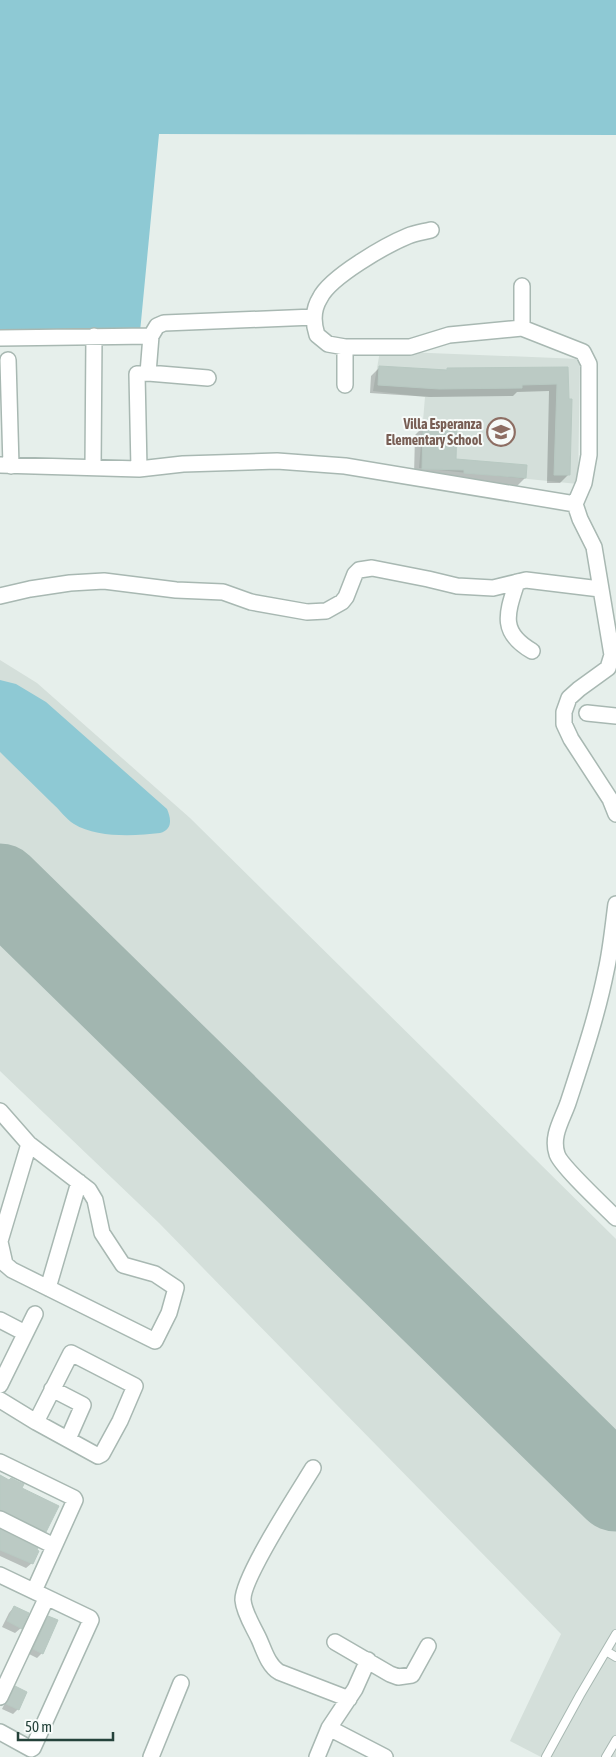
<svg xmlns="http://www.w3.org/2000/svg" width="616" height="1757" viewBox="0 0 616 1757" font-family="'Asap Condensed',sans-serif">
<rect width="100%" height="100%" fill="#e6efeb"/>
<path fill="#d4dfda" d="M380,351L580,359L578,484L419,468L425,397L373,391Z
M0,660L37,683L190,818L616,1239V1757H541L510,1741L561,1634L159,1223L0,1071Z"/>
<path fill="#8ec9d4" d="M0,0H616V135L159,134L140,332L0,334Z
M0,680L16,684L46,702L167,809C171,818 173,830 160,833C135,836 96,838 74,824C66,819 59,809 52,803C35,786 17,769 0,752Z"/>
<path fill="#0003" d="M380,367L446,371L448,369L567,368L568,475L560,483H547L549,391L517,392L513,396L430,397L370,393L371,376Z
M424,426L455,460L525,478L517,486L414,476L415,435Z
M0,1477L20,1489L45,1531L40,1536L0,1516Z
M0,1531L32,1563L26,1568L0,1556Z
M14,1607L21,1628L15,1633L2,1627L9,1613Z
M48,1618L42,1653L37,1658L29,1654L43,1623Z
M16,1688L18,1709L13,1714L2,1709L10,1693Z"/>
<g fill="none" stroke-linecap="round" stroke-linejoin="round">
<path stroke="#a2b6b0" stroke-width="85" d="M0,886L616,1489"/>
</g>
<path fill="#bbcac4" stroke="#b8c9c2" d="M379,366L447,370V368L568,367L569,399H572L570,475H554L557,384L522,385V388L439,389L378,385Z
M423,425L457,426L456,459L527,465L526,478L464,473V470L422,469Z
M0,1475L9,1480L11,1478L19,1482L24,1484L22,1488L59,1506L46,1532L0,1510Z
M0,1529L38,1548L37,1550L39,1551L33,1564L0,1550Z
M14,1606L29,1613L22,1629L7,1621Z
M48,1616L58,1620L43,1654L33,1649Z
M15,1686L27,1692L19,1710L6,1704Z"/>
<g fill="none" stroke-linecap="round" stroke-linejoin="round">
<defs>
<path id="lane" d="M606,1651L616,1657
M546,1757L580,1695L616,1634
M606,1757L616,1740"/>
<path id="street" d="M431,230C423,232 415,233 408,236C386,245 330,277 320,298C313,309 313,323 317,335L328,344L345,347H410L449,335L522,328L583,352L589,364V455L584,483L575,504L580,519L594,547L612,655L608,668L579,689L569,698L564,712V724L571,739L610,799L616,814
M522,328V286
M0,338L151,336
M8,360L11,466
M148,373L151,336L157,326L164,323L314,317
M345,385V347
M0,465L139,469L183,464L277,461L345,466L575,504
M93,468L94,336
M139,469L137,374L148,373L208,378
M517,582C507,613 499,632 532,651
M0,596L30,589L70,583L104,581L176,590L223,592L251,602L307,612L326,611L342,602L346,597L355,574L359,570L372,568L428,579L457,586L493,588L526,580L600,589
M587,713L616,716
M616,904C613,926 611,949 606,971C597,1016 582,1060 568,1103C562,1120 551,1136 557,1154C560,1165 605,1207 616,1218
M0,1111L29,1144L89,1190L95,1200L102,1233L123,1265L155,1274L176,1288L169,1313L155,1341L12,1270L5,1264L0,1242
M0,1241L29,1144
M48,1288L79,1182
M0,1320L25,1333
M0,1385L35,1314
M52,1389L83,1405L68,1439
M0,1400L36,1422L98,1456L102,1454L120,1421L135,1386L71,1353L36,1422
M0,1462L74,1498L75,1500L34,1591
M313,1468C299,1491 242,1578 243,1600C244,1613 254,1628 259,1639C264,1650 268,1665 279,1672L349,1699
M0,1519L54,1546
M0,1575L90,1618L91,1620L33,1748L31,1749L0,1732
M335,1642L390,1674L398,1677L412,1675L428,1646
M0,1697L46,1599
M329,1728L385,1757
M151,1757L181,1683
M317,1757L329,1728L355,1689L368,1660"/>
</defs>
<use href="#lane" stroke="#a8b8b2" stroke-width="10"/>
<use href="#street" stroke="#a8b8b2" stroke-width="18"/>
<use href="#lane" stroke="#fff" stroke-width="8"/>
<use href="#street" stroke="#fff" stroke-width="15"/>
</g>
<defs>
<symbol id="school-ring" viewBox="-11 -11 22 22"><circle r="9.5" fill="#f7fbf9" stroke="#8d6e63" stroke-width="1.5"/><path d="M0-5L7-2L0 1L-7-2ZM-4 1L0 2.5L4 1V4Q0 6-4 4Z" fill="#8d6e63"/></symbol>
</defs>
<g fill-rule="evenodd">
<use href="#school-ring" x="485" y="416" width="32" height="32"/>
</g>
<g text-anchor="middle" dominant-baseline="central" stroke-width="4" stroke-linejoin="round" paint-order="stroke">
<g font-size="14" font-weight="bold" fill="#785e54" stroke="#f7fbf9" text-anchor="end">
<text x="482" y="424">Villa Esperanza<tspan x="482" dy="16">Elementary School</tspan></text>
</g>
</g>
<path d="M18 1732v8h95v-8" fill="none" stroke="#24423a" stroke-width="2.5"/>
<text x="25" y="1732" font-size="15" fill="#24423a" stroke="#f7fbf9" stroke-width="4" paint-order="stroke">50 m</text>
</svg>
